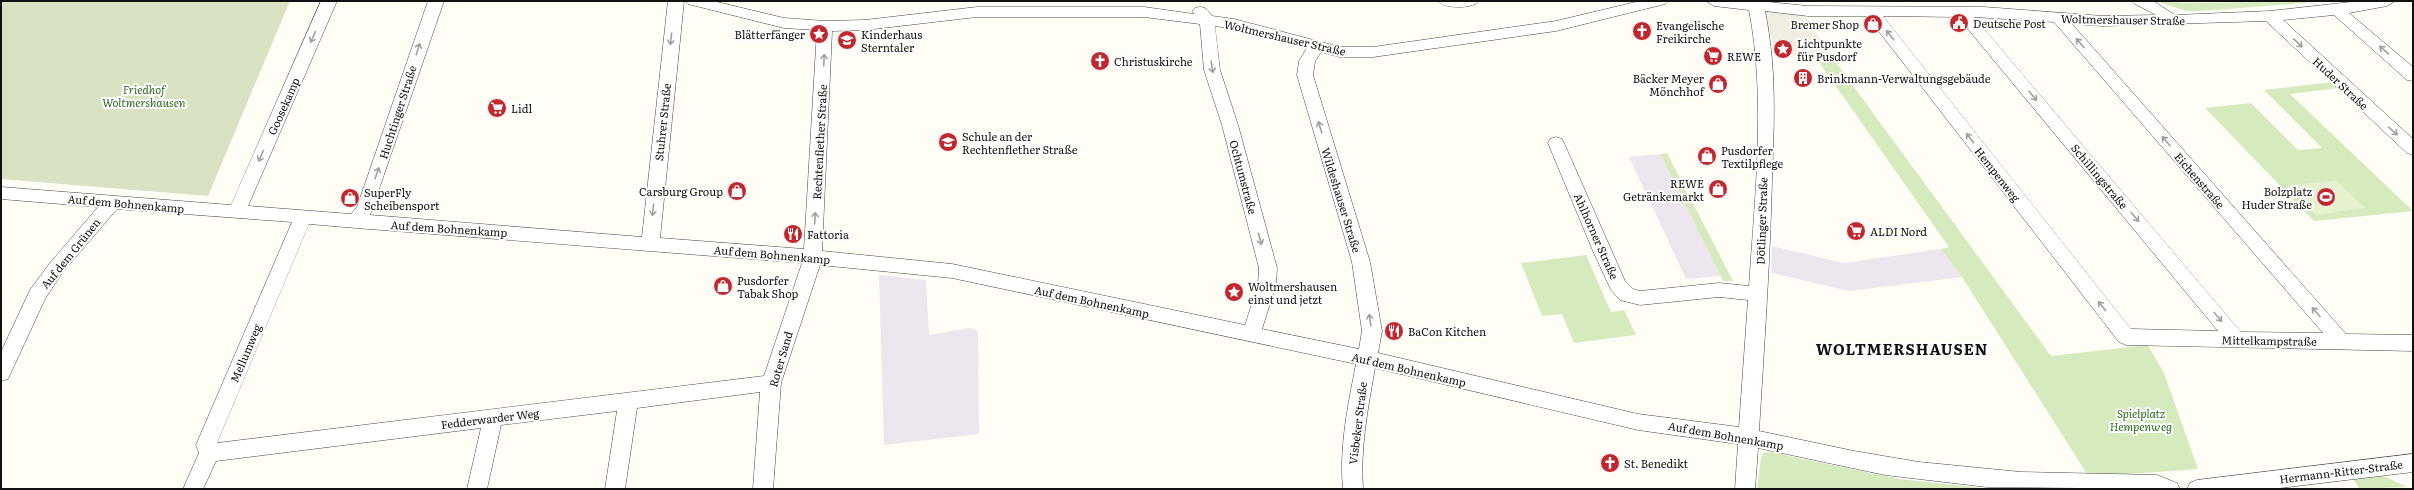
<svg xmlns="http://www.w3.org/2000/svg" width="2414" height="490" viewBox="0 0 2414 490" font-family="Literata,serif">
<rect width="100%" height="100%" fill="#fffdf5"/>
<path fill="#eee6ef" d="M1660,154L1721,276L1686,279L1629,157Z
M1772,246L1844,263L1941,249L1962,277L1849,291L1771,273Z
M879,275L926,280L929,335L970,328L978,331L979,434L884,445Z"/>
<path fill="#d5ebbd" d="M2156,1L2185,3L2329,1L2202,11H2186Z
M1832,57L2051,356L2148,345L2164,373L2198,469L2089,477L1962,277L1941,249L1949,247L1816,58Z
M2332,82L2339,88L2290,94L2413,211L2314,221L2205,108L2251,103L2298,150L2322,148L2264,90Z
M1667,153L1733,281H1723L1660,154Z
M1586,255L1611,312L1624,310L1636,335L1574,343L1562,314L1542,316L1521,263Z
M1770,452L1899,479L1993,489H1757L1761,458L1763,453Z
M2382,475L2407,487L2354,489L2359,488L2353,479Z"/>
<path fill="#d9e3c4" d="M2,1H290L208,196L1,179Z"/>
<path fill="#e6f2cf" d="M2336,180L2365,208L2316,215L2288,186Z"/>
<path fill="#f1ede2" d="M1762,10L1800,12L1808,20L1832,57L1777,54Z"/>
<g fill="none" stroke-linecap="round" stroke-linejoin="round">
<defs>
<path id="minor" d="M321,1H337L248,206L351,214L357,207L428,1H444L370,215L642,237L668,1H684L660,238L804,249L817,30L784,28L688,4L685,1H713L784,18L825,21L865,20L977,7H1144L1194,14L1192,11L1195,8C1204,5 1207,9 1212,16L1234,19L1340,47H1373L1556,21L1640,1H1668L1665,4L1556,31L1373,57H1340L1321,52L1315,61L1313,75L1370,262L1382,331L1378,353L1638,414L1739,427L1748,300L1719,297L1640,305L1620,300L1611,290L1593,251L1548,143L1550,139L1556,137L1562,139L1564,143L1625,281L1633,289L1640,291L1719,283L1749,286C1755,196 1766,98 1749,10L1714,6L1706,1H1759L1808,6L1984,7L2103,16L2156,15L2135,4L2132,1H2153L2175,15L2270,11L2360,1H2395L2387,6L2349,13L2413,67V81L2407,80L2334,15L2283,20L2413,139V155L2407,153L2266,21L2103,26L2072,24L2346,334L2413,335V351L2126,345L2119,342L1867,16H1808L1765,11C1777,70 1774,121 1772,180C1770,264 1764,348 1759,431L1854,451L1919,462L2021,472L2157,475L2177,483L2180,489L1987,487L1885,475L1758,448L1755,489H1735L1738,444L1638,430L1375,368C1368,408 1360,448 1363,489H1343C1339,447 1348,405 1356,364L952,278L820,265L781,383L773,489H753L760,392L637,408L625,489H605L617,411L501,425L487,489H467L481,428L216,461L203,489H183L199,453L196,445L292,222L117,209L62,273L45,299L8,379L1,381V352L30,290L50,263L98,207L1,199V187L231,205ZM1883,16L1958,17L2218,331L2131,329ZM977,17H1144L1200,24L1204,70L1222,125L1259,268L1258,285L1245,325L952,264L822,251L832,31L865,30ZM1974,17L2054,22L2323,333L2241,332ZM1215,26L1234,29L1307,48L1299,61L1297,75L1352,262L1362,331L1359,349L1262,329L1276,285L1277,268L1238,125L1220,70ZM309,224L356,228L802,263L764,376L217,443Z
M1438,1H1479C1473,9 1444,9 1438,1Z
M2413,454V472L2272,489H2187L2190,483L2197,480Z"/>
</defs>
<use href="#minor" stroke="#444" stroke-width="1"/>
<use href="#minor" fill="#fff" fill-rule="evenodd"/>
</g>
<defs><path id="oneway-shaft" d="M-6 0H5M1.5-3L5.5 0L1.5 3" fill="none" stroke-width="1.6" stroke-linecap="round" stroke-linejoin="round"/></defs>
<g stroke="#a0a0a0">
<use href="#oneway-shaft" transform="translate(1890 35) rotate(-128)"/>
<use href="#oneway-shaft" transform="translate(313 37) rotate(114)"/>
<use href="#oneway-shaft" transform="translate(671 39) rotate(96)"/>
<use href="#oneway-shaft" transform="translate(2080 43) rotate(-131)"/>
<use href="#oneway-shaft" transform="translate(2298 43) rotate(43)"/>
<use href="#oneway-shaft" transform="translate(418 49) rotate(-72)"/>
<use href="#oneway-shaft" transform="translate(2384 50) rotate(-139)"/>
<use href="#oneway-shaft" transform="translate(824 60) rotate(-87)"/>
<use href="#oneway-shaft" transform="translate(1212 67) rotate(81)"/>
<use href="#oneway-shaft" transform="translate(2033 96) rotate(50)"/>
<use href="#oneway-shaft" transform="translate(1320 127) rotate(-107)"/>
<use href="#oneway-shaft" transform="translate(2393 131) rotate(42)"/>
<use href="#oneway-shaft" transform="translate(1970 138) rotate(-128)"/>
<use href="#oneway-shaft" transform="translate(2166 141) rotate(-131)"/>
<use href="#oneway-shaft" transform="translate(261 156) rotate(114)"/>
<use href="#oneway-shaft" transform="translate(377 173) rotate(-71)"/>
<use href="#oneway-shaft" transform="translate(653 210) rotate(96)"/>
<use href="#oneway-shaft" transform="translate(2135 217) rotate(50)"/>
<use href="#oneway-shaft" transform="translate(815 218) rotate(-87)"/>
<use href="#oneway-shaft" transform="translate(1260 239) rotate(75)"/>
<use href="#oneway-shaft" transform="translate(2102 306) rotate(-128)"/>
<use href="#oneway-shaft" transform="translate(2316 312) rotate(-131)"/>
<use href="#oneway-shaft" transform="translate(2218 317) rotate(50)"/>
<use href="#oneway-shaft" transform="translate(1370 320) rotate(-99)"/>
</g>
<defs>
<symbol id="civic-disc" viewBox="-11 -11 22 22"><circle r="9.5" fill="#c4262e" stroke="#fff"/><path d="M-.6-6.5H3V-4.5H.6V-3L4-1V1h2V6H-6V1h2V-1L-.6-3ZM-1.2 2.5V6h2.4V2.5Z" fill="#fff"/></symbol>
<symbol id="shop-disc" viewBox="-11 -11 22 22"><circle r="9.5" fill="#c4262e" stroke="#fff"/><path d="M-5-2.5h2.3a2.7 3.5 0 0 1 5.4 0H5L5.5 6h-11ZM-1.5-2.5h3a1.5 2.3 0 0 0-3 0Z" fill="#fff"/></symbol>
<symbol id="church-disc" viewBox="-11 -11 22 22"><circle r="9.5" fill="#c4262e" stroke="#fff"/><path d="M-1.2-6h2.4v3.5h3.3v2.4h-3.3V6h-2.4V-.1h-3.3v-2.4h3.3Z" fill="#fff"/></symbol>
<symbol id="sight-disc" viewBox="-11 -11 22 22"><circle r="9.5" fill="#c4262e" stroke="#fff"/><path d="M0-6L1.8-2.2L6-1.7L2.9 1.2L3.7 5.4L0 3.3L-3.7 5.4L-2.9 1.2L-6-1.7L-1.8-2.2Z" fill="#fff"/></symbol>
<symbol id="school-disc" viewBox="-11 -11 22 22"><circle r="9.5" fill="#c4262e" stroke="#fff"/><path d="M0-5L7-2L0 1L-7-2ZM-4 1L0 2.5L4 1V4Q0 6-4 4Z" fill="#fff"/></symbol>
<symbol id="supermarket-disc" viewBox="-11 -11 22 22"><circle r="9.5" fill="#c4262e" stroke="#fff"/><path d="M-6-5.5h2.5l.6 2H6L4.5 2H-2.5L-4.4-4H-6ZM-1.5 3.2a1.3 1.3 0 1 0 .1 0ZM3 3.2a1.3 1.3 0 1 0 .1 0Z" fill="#fff"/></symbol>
<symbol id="building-disc" viewBox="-11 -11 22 22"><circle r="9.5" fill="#c4262e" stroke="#fff"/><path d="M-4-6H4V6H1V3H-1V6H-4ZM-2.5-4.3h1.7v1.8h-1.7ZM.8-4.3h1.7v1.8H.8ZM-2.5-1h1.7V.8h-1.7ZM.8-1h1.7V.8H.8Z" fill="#fff"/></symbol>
<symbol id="stadium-disc" viewBox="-11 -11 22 22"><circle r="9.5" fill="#c4262e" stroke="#fff"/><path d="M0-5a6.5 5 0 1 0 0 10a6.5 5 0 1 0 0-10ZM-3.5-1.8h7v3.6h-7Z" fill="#fff"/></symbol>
<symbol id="restaurant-disc" viewBox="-11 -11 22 22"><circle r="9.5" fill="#c4262e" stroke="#fff"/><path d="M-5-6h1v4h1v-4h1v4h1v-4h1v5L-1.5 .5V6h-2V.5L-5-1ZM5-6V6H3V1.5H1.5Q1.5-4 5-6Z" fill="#fff"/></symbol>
</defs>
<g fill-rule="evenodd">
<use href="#civic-disc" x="1948" y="12" width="22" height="22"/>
<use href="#shop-disc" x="1862" y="13" width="22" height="22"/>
<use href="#church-disc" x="1631" y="20" width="22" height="22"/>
<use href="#sight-disc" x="808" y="23" width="22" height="22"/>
<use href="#school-disc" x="836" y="29" width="22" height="22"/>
<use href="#sight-disc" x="1772" y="38" width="22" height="22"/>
<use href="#supermarket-disc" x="1702" y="45" width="22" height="22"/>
<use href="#church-disc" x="1089" y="50" width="22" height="22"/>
<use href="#building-disc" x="1792" y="67" width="22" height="22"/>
<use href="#shop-disc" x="1707" y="73" width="22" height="22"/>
<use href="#supermarket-disc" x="486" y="97" width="22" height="22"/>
<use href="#school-disc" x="937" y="131" width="22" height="22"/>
<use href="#shop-disc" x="1696" y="145" width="22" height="22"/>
<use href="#shop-disc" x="1707" y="178" width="22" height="22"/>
<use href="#shop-disc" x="726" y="180" width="22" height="22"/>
<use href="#stadium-disc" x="2315" y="186" width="22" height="22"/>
<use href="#shop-disc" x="339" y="187" width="22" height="22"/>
<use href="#supermarket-disc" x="1845" y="220" width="22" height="22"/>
<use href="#restaurant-disc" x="782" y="223" width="22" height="22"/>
<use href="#shop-disc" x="712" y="275" width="22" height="22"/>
<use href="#sight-disc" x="1223" y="281" width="22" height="22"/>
<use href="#restaurant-disc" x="1383" y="320" width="22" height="22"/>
<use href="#church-disc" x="1599" y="452" width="22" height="22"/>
</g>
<g text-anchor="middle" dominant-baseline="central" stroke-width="4" stroke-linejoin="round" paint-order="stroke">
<g font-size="11" fill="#111" stroke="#fff">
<text transform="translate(2123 19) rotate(1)">Woltmershauser Straße</text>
<text transform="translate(1285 37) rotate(13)">Woltmershauser Straße</text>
<text transform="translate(2341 83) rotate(43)">Huder Straße</text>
<text transform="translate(283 106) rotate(-66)">Goosekamp</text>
<text transform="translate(397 112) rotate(-72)">Huchtinger Straße</text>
<text transform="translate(662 122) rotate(-84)">Stuhrer Straße</text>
<text transform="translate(819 142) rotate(-87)">Rechtenflether Straße</text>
<text transform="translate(1998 174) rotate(52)">Hempenweg</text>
<text transform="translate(2100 176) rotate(50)">Schillingstraße</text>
<text transform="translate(1244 177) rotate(75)">Ochtumstraße</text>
<text transform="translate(2200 180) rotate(49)">Eichenstraße</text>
<text transform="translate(1342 200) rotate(73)">Wildeshauser Straße</text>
<text transform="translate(126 203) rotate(5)">Auf dem Bohnenkamp</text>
<text transform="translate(1761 221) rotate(-88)">Dötlinger Straße</text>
<text transform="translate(449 228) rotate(4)">Auf dem Bohnenkamp</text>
<text transform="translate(1597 236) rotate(66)">Ahlhorner Straße</text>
<text transform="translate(70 253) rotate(-51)">Auf dem Grünen</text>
<text transform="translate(772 254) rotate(5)">Auf dem Bohnenkamp</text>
<text transform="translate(1092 301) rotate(12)">Auf dem Bohnenkamp</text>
<text transform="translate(2269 340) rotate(1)">Mittelkampstraße</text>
<text transform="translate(245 353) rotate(-67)">Mellumweg</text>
<text transform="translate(780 359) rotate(-74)">Roter Sand</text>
<text transform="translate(1409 369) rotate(13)">Auf dem Bohnenkamp</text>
<text transform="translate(490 418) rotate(-7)">Fedderwarder Weg</text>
<text transform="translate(1357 423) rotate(-83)">Visbeker Straße</text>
<text transform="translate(1726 435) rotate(10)">Auf dem Bohnenkamp</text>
<text transform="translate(2341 471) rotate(-7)">Hermann-Ritter-Straße</text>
</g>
<g font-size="11" fill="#111" stroke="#fff" text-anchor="start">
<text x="1973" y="23">Deutsche Post</text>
<text x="1859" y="24" text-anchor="end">Bremer Shop</text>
<text x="1656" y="25">Evangelische<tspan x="1656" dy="13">Freikirche</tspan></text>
<text x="805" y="34" text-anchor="end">Blätterfänger</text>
<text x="861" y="34">Kinderhaus<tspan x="861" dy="13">Sterntaler</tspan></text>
<text x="1797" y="43">Lichtpunkte<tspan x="1797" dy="13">für Pusdorf</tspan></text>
<text x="1727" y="56">REWE</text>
<text x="1114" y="61">Christuskirche</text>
<text x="1704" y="78" text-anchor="end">Bäcker Meyer<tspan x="1704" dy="13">Mönchhof</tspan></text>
<text x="1817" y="78">Brinkmann-Verwaltungsgebäude</text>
<text x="511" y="108">Lidl</text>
<text x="962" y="136">Schule an der<tspan x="962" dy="13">Rechtenflether Straße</tspan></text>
<text x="1721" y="150">Pusdorfer<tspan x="1721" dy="13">Textilpflege</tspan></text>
<text x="1704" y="183" text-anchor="end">REWE<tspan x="1704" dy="13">Getränkemarkt</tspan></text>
<text x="723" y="191" text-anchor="end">Carsburg Group</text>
<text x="2312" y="191" text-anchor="end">Bolzplatz<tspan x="2312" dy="13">Huder Straße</tspan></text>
<text x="364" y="192">SuperFly<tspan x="364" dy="13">Scheibensport</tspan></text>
<text x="1870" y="231">ALDI Nord</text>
<text x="807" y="234">Fattoria</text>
<text x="737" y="280">Pusdorfer<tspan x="737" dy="13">Tabak Shop</tspan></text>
<text x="1248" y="286">Woltmershausen<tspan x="1248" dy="13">einst und jetzt</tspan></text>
<text x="1408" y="331">BaCon Kitchen</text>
<text x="1624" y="463">St. Benedikt</text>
</g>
<g font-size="11" font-style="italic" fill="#2f6b1f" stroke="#fff">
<text x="144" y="89">Friedhof<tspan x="144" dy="13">Woltmershausen</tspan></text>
<text x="2141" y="413">Spielplatz<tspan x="2141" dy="13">Hempenweg</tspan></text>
</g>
<g font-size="15" font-weight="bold" letter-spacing="1" fill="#111" stroke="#fff">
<text x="1902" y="348">WOLTMERSHAUSEN</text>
</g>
</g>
<rect width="2414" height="490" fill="none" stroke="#111111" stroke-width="4"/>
</svg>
